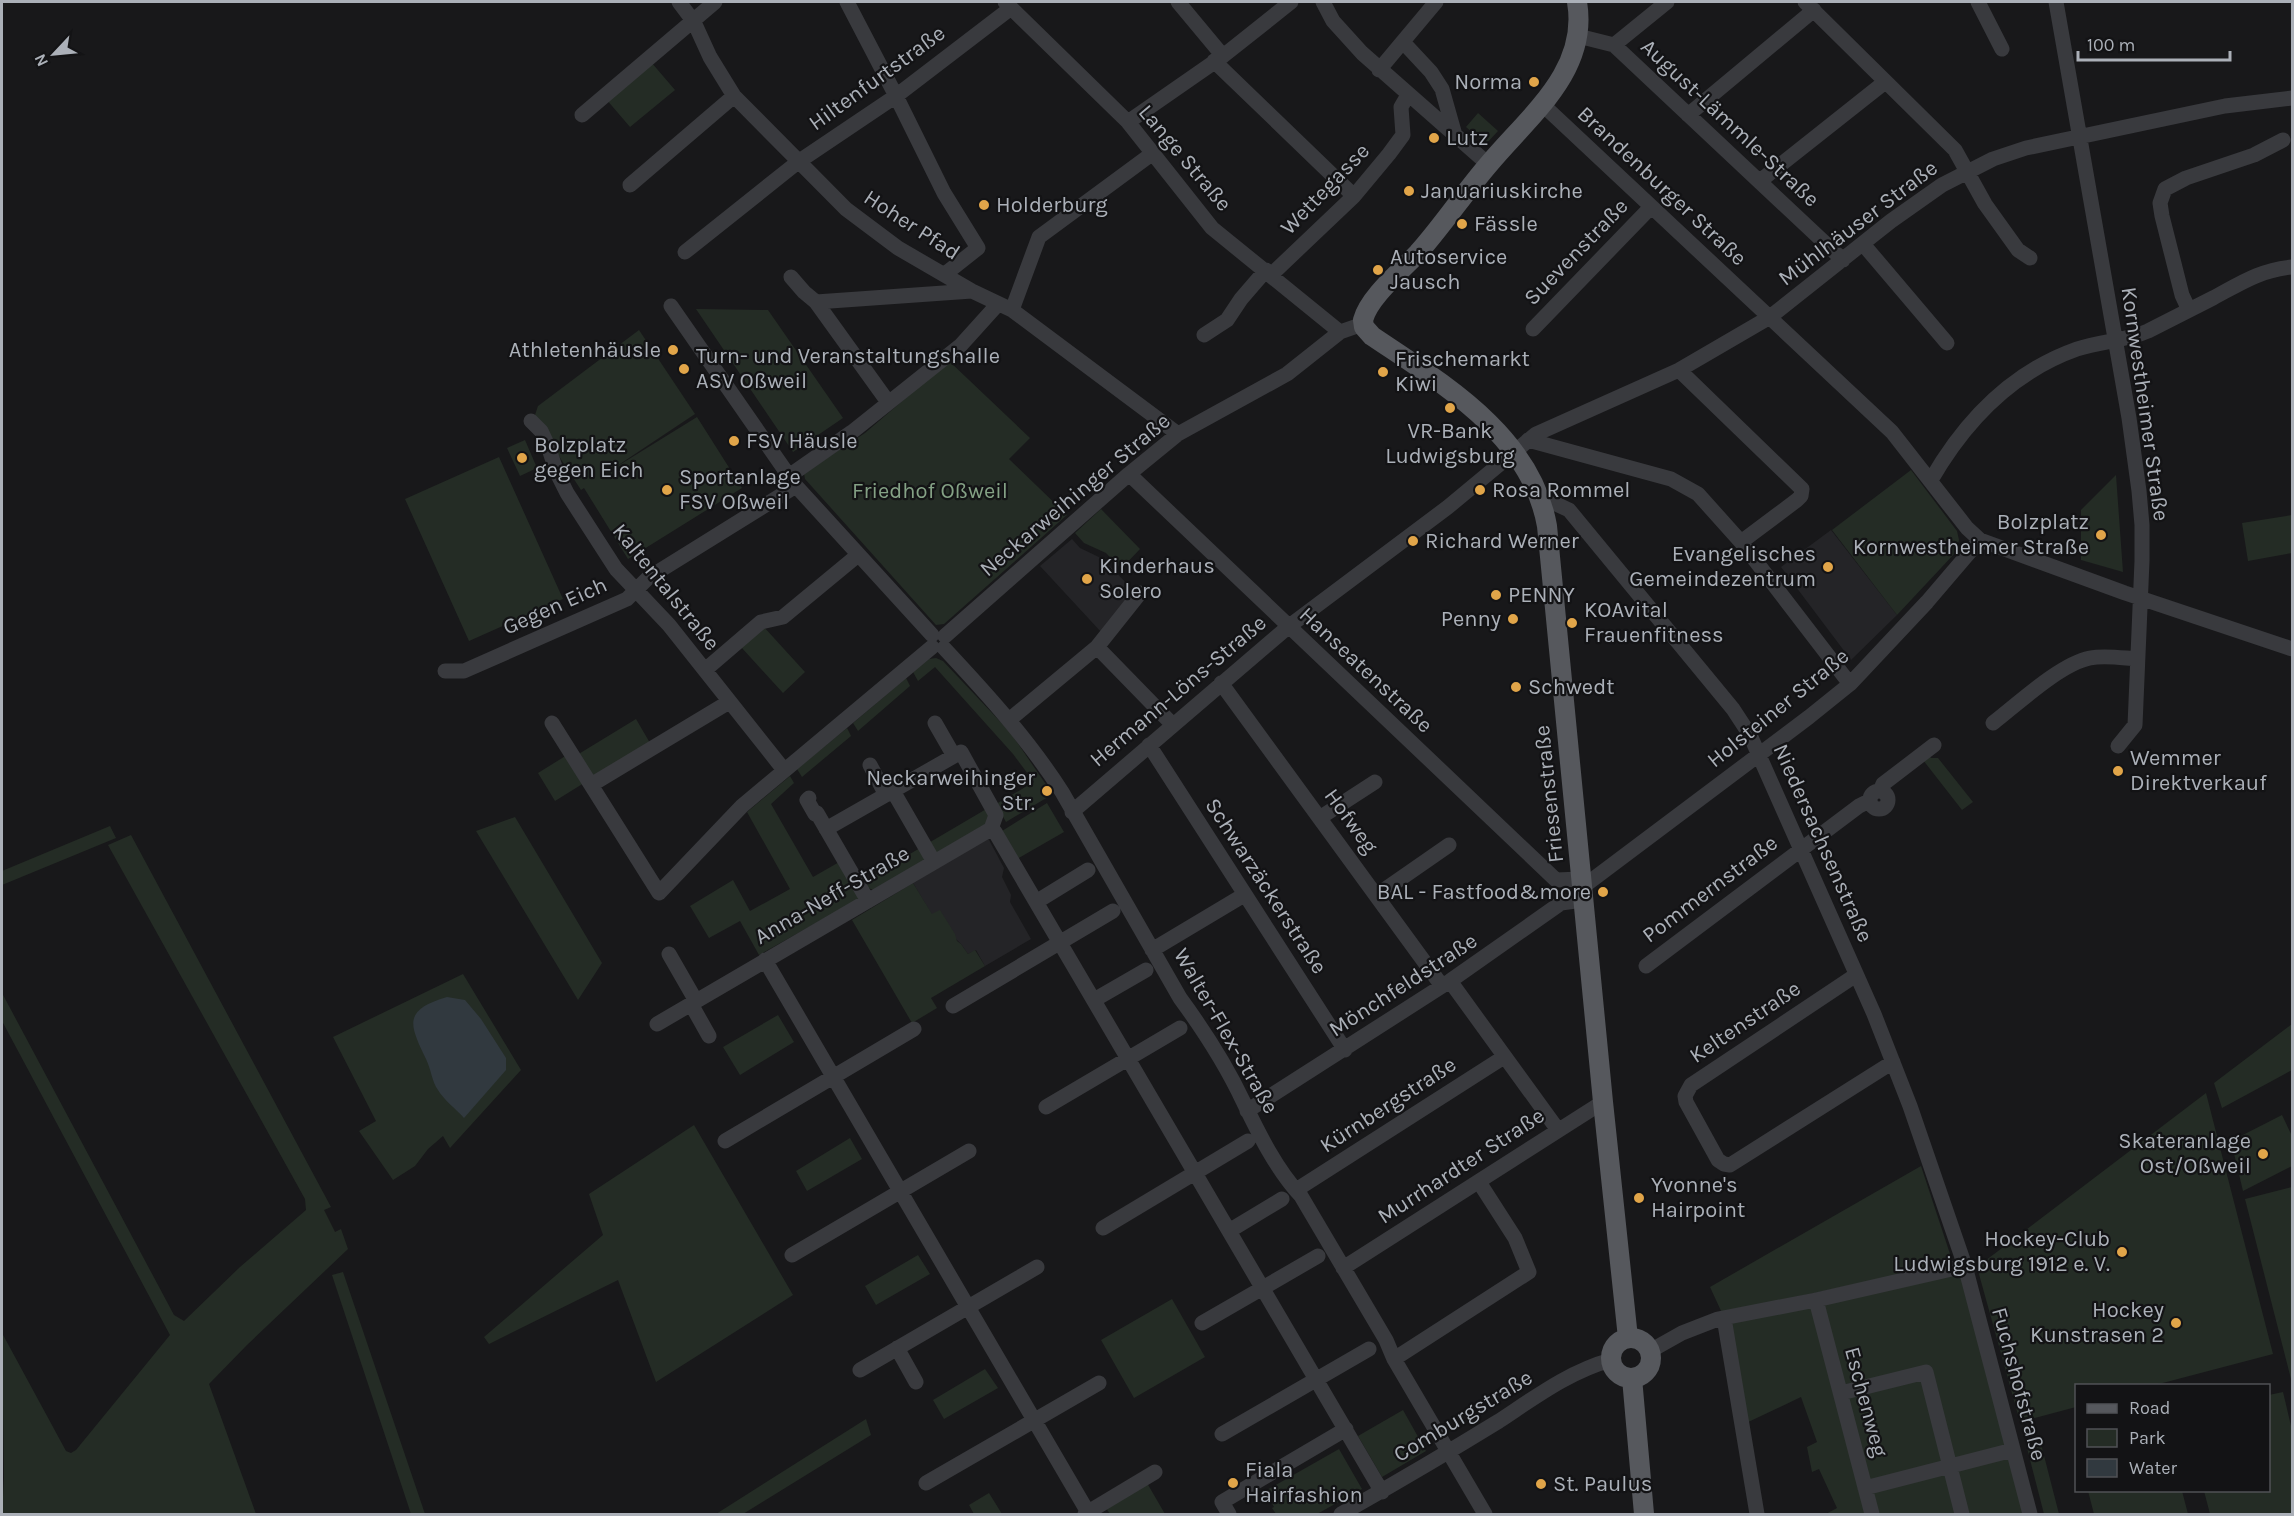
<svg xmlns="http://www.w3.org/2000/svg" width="2294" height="1516" viewBox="0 0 2294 1516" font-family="Karla,sans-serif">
<rect width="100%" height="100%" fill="#18181a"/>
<path fill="#242427" d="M1831,530L1897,615L1851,660L1781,567Z
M1072,539L1080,548L1103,559L1134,591L1102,633L1040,566Z
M988,838L1004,868L1002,877L1011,895L1010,902L1031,939L985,966L976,950L968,954L961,944L932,915L913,883Z"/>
<path fill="#242c25" d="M651,62L675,90L630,127L606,99Z
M1478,113L1498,131L1486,144L1466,127Z
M696,309L768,310L843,418L793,452Z
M639,330L695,414L608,472L697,417L742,488L628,559L584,488L581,490L534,418L538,406Z
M949,361L1030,438L1009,459L1067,515L944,624L936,625L805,479L804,473L865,433Z
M525,440L537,468L520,476L507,448Z
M499,457L563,599L469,641L405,499Z
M1911,470L1957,531L1959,540L1955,553L1897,615L1832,530Z
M2116,475L2123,572L2081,560V510Z
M1101,509L1140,549L1121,569L1106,553L1084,543L1075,533Z
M2292,515V553L2248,561L2242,523Z
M763,626L805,672L783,693L741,647Z
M936,658L943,661L1010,732L1047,786L1043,788L1048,797L1006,822L996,804L1034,782L1013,754L935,667L918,681L913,672L929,659Z
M906,678L910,686L858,731L853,723Z
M636,719L650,743L593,778L577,755Z
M847,728L851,736L802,777L797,769Z
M567,755L584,783L555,801L538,773Z
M1929,755L1931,758H1938L1973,802L1962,810L1923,760Z
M790,776L794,783L771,804L813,877L841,861L859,899L759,955L740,921L709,938L690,906L733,880L750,911L790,889L747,812Z
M1047,803L1064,832L1017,859L1002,831Z
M988,808L989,822L874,890L868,888L864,881Z
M515,817L602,963L578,1000L476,831Z
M110,826L116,838L2,885V871Z
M131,835L331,1207L324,1210L335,1232L341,1229L348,1249L247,1345L209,1384L256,1514H2L4,1478L2,1333L66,1451L71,1453L76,1450L170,1335L2,1021V993L174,1315L184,1321L240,1267L306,1210L305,1199L108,845Z
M913,883L932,914L940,910L955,934L957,941L961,944L968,954L975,950L985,966L931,998L937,1008L912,1023L852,920Z
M463,974L521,1070L450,1148L443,1136L428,1149L415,1166L393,1180L359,1131L376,1121L333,1037Z
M778,1015L794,1042L740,1075L723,1047Z
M2292,1024V1070L2222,1108L2214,1083Z
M2206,1093L2273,1354L2155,1385L2076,1386V1407L2020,1422L1977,1267Z
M2282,1115L2292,1136V1166L2243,1191L2231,1141Z
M694,1125L793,1295L656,1382L618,1280L489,1344L484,1337L603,1235L589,1194Z
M850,1138L862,1159L807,1191L796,1171Z
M1921,1166L1953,1263L1722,1313L1710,1287Z
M2292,1187V1383L2245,1199Z
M918,1255L930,1274L876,1305L865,1286Z
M343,1272L425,1514H426H411L332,1275Z
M1960,1273L2023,1514H1826L1837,1508L1819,1469L1812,1472L1807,1447L1817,1442L1801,1397L1744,1424L1724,1318Z
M1172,1299L1205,1357L1134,1398L1101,1340Z
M985,1369L998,1388L944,1419L933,1400Z
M2283,1392L2292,1430V1514H2210L2204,1491L2268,1490L2269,1395Z
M1403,1410L1426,1451L1382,1477L1358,1436Z
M866,1419L871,1435L743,1514H716Z
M2041,1444L2059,1514H2044L2027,1448Z
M1339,1449L1362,1489L1317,1514H1276L1272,1508L1274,1507L1265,1491Z
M1147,1483L1165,1514H1110L1106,1508Z
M2088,1491H2182L2188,1514H2094Z
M989,1493L1002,1514H974L969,1505Z"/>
<path fill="#31393f" d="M447,997L465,1000L481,1019L506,1058V1070L464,1118C456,1109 444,1100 438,1090C432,1082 431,1069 426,1059C409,1024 403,1010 447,997Z"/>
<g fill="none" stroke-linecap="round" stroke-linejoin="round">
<path stroke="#393a3e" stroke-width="15" d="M679,2L694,22L710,57L734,96L846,209L898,248L972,291L1012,310L1178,434
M847,2L896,96L944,193L978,248L945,274
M1005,2L1128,122L1212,228L1340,332
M1178,2L1223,56
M1323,2L1333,21L1362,53L1488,164
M1805,2L1955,150L1985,204L2018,250L2030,258
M1978,2L2002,49
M2056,2L2129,418L2139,491L2142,525V561L2135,725L2118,746
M1578,36L1614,45L1843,260
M1403,42L1431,72L1442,89L1455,135
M1614,45L1667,2
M1214,61L1354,196
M1379,70L1436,2
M1543,105L1892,432L1967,528L1980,540L2125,593L2292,649
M582,115L715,2
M1688,115L1814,10
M1128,122L1223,56L1291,2
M1760,181L1885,82
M630,185L734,96
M1863,244L1947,343
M685,252L798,162L896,96L1011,8
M1272,274L1354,196L1389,154L1403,135L1401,107L1408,95
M791,277L804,292L816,302L888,402
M816,302L972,291
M671,306L796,486L932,635
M1012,310L1039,237L1153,153
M2189,310L2182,295L2162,216L2160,203L2165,189L2186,178L2254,155L2283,140
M1533,329L1651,207
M1204,335L1227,320L1241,299L1266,270
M1679,370L1802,489L1801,496L1797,500L1741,542
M531,421L541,431L548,446L557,473L567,493L616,569L669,625L784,770
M1528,440L1671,479L1698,494L1741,542L1850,684
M1129,474L1556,880L1581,879
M789,476L852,432L961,345L998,304
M1931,480C1965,421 2012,372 2077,349C2100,341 2126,341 2148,331C2170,320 2191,309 2213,298C2241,283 2260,270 2292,267
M1543,504H1556L1569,510L1733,709L1750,735L1874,1014L1910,1106L1965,1266L2030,1514
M945,636L1129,474L1178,434L1287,374L1340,332L1363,324
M1097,647L1140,593
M944,648C986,693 1028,739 1062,792L1180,998C1202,1028 1227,1067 1243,1101C1259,1134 1276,1169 1301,1196L1386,1340L1394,1359L1485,1514
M705,670L761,622L783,617L858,555
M445,671H464L627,599L648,578L796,486
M1221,683L1442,986
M1009,720L1097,647L1173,725
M552,723L659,893L742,806L932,647
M935,723L954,756
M1993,723C2019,703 2060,664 2090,658C2105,655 2122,658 2137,659
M1149,745L1345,1050
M870,765L886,795
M591,785L729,702
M1870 800a9 9 0 1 1 18 0a9 9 0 1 1-18 0Z
M893,791L934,862
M1880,791L1883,784L1934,745
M809,798L807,800L815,814L817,813L868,901
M1072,812L1288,627L1448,507L1536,434L1679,370L1770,317L1891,221L1942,185L1993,159L2026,148L2225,106L2292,98
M1321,817L1375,782
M826,829L961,752L996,815L991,829
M991,829L995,832L1382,1492
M1582,885L1588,883L1809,717L1850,684L1927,602L1980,540
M1377,895L1449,845
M1036,902L1088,870
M1152,950L1244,895
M669,954L696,1001
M765,960L1089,1514
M1646,966L1859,806L1869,801
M1856,975L1691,1085L1685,1096L1686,1102L1718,1160L1724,1164L1730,1165L1893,1062
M1450,981L1558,1130
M1094,1000L1146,970
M691,1004L709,1036
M953,1006L1113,911
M657,1024L991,829
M1046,1107L1180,1028
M1247,1111L1450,981L1561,903L1583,900
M725,1141L914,1029
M1296,1190L1504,1057
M1103,1228L1248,1141
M1229,1231L1282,1199
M792,1255L969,1151
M1343,1268L1603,1102
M1816,1300L1872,1514
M1724,1318L1757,1514
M1202,1323L1318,1256
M897,1348L916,1382
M1650,1351L1682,1333L1718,1319L1816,1300L1965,1266
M1394,1359L1529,1272L1515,1238L1479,1182
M860,1370L1037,1267
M1841,1393L1926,1372L1962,1514
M1222,1434L1369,1349
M926,1483L1099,1383
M1865,1488L2013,1450
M1085,1514L1155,1472
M1229,1514L1222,1502L1346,1429
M1341,1514C1394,1484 1447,1453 1499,1421C1534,1398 1570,1371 1611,1360"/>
<path stroke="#56585d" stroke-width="20" d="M1577,2C1589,71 1529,116 1489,164C1464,193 1443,225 1418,253C1401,271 1369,297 1363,320L1364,327L1372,336C1443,384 1531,435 1547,526L1603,1102L1628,1338
M1611 1358a20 20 0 1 1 40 0a20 20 0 1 1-40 0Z
M1632,1378L1644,1514"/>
</g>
<g fill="#e1a549" stroke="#131315" stroke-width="2">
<circle cx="1534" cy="82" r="6"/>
<circle cx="1434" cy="138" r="6"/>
<circle cx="1409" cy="191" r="6"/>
<circle cx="984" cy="205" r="6"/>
<circle cx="1462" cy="224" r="6"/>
<circle cx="1378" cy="270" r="6"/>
<circle cx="673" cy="350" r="6"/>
<circle cx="684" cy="369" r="6"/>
<circle cx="1383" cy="372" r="6"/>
<circle cx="1450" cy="408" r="6"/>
<circle cx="734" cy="441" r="6"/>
<circle cx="522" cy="458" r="6"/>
<circle cx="667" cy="490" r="6"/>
<circle cx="1480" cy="490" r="6"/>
<circle cx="2101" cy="535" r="6"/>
<circle cx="1413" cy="541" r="6"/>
<circle cx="1828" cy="567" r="6"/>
<circle cx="1087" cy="579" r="6"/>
<circle cx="1496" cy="595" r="6"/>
<circle cx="1513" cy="619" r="6"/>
<circle cx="1572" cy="623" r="6"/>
<circle cx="1516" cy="687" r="6"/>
<circle cx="2118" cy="771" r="6"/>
<circle cx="1047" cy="791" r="6"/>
<circle cx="1603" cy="892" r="6"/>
<circle cx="2263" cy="1154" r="6"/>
<circle cx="1639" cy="1198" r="6"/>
<circle cx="2122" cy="1252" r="6"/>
<circle cx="2176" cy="1323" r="6"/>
<circle cx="1233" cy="1483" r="6"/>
<circle cx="1541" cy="1484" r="6"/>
</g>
<g text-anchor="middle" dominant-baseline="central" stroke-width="4.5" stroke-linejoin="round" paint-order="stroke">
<g font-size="22" fill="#abb0b8" stroke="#131315">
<text transform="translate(877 78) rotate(-36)">Hiltenfurtstraße</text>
<text transform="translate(1730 123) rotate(43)">August-Lämmle-Straße</text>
<text transform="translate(1185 158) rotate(50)">Lange Straße</text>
<text transform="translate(1662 186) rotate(43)">Brandenburger Straße</text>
<text transform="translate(1325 189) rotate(-46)">Wettegasse</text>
<text transform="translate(1858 223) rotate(-37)">Mühlhäuser Straße</text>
<text transform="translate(912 225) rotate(33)">Hoher Pfad</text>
<text transform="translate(1576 252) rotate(-46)">Suevenstraße</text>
<text transform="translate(2145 404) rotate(82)">Kornwestheimer Straße</text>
<text transform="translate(1075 495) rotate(-40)">Neckarweihinger Straße</text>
<text transform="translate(666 587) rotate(51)">Kaltentalstraße</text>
<text transform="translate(555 606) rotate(-24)">Gegen Eich</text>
<text transform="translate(1366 670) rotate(43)">Hanseatenstraße</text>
<text transform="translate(1178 691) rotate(-40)">Hermann-Löns-Straße</text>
<text transform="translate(1778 708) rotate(-39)">Holsteiner Straße</text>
<text transform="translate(1549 794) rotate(-96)">Friesenstraße</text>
<text transform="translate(1351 821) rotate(54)">Hofweg</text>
<text transform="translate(1823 843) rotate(66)">Niedersachsenstraße</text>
<text transform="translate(1266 886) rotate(57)">Schwarzäckerstraße</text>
<text transform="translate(1710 889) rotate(-37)">Pommernstraße</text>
<text transform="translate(832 895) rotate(-30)">Anna-Neff-Straße</text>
<text transform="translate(1403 985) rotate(-33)">Mönchfeldstraße</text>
<text transform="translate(1745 1022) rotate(-34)">Keltenstraße</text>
<text transform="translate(1226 1031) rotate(60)">Walter-Flex-Straße</text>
<text transform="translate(1388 1105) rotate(-33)">Kürnbergstraße</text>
<text transform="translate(1461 1166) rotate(-33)">Murrhardter Straße</text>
<text transform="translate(2019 1384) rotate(75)">Fuchshofstraße</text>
<text transform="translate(1866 1402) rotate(75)">Eschenweg</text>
<text transform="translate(1463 1416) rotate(-31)">Comburgstraße</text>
</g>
<g font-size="22" fill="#abb0b8" stroke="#131315" text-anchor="start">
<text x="1522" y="82" text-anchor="end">Norma</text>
<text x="1446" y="138">Lutz</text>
<text x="1421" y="191">Januariuskirche</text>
<text x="996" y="205">Holderburg</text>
<text x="1474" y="224">Fässle</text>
<text x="1390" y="257">Autoservice<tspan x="1390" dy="25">Jausch</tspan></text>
<text x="661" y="350" text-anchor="end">Athletenhäusle</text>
<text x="696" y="356">Turn- und Veranstaltungshalle<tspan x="696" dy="25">ASV Oßweil</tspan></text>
<text x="1395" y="359">Frischemarkt<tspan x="1395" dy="25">Kiwi</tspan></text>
<text x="1450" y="431" text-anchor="middle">VR-Bank<tspan x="1450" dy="25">Ludwigsburg</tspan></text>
<text x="746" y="441">FSV Häusle</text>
<text x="534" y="445">Bolzplatz<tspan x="534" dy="25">gegen Eich</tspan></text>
<text x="679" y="477">Sportanlage<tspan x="679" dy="25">FSV Oßweil</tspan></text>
<text x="1492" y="490">Rosa Rommel</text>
<text x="2089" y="522" text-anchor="end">Bolzplatz<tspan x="2089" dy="25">Kornwestheimer Straße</tspan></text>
<text x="1425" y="541">Richard Werner</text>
<text x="1816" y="554" text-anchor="end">Evangelisches<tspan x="1816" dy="25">Gemeindezentrum</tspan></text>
<text x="1099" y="566">Kinderhaus<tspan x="1099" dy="25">Solero</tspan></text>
<text x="1508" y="595">PENNY</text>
<text x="1584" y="610">KOAvital<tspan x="1584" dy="25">Frauenfitness</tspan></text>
<text x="1501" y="619" text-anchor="end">Penny</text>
<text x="1528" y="687">Schwedt</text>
<text x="2130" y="758">Wemmer<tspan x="2130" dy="25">Direktverkauf</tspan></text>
<text x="1035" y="778" text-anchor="end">Neckarweihinger<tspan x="1035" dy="25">Str.</tspan></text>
<text x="1591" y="892" text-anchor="end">BAL - Fastfood&amp;more</text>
<text x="2251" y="1141" text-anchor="end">Skateranlage<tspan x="2251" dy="25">Ost/Oßweil</tspan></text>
<text x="1651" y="1185">Yvonne's<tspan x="1651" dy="25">Hairpoint</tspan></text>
<text x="2110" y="1239" text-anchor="end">Hockey-Club<tspan x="2110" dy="25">Ludwigsburg 1912 e. V.</tspan></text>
<text x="2164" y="1310" text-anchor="end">Hockey<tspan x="2164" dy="25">Kunstrasen 2</tspan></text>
<text x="1245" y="1470">Fiala<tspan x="1245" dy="25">Hairfashion</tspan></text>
<text x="1553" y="1484">St. Paulus</text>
</g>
<g font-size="22" fill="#84a185" stroke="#131315">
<text x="930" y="491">Friedhof Oßweil</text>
</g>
</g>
<rect width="2294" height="1516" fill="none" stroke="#abb0b8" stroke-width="6"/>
<rect x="2075" y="1384" width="195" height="108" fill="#131315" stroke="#505256" stroke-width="1.5"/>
<rect x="2087" y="1404" width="30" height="9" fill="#56585d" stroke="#505256" stroke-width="1.5"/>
<text x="2129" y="1414" font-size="18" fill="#abb0b8">Road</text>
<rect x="2087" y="1429" width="30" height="18" fill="#242c25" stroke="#505256" stroke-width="1.5"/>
<text x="2129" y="1444" font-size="18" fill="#abb0b8">Park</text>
<rect x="2087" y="1459" width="30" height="18" fill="#31393f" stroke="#505256" stroke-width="1.5"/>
<text x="2129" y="1474" font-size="18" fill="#abb0b8">Water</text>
<g transform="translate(54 54) rotate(244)" stroke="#131315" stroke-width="4.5" paint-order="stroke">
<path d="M0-4.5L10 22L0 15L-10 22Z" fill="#abb0b8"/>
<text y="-9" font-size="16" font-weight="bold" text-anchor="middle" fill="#abb0b8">N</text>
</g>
<path d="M2078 51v9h152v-9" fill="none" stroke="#abb0b8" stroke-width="3"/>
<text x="2087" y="51" font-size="18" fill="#abb0b8" stroke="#131315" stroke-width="4.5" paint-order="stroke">100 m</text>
</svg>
